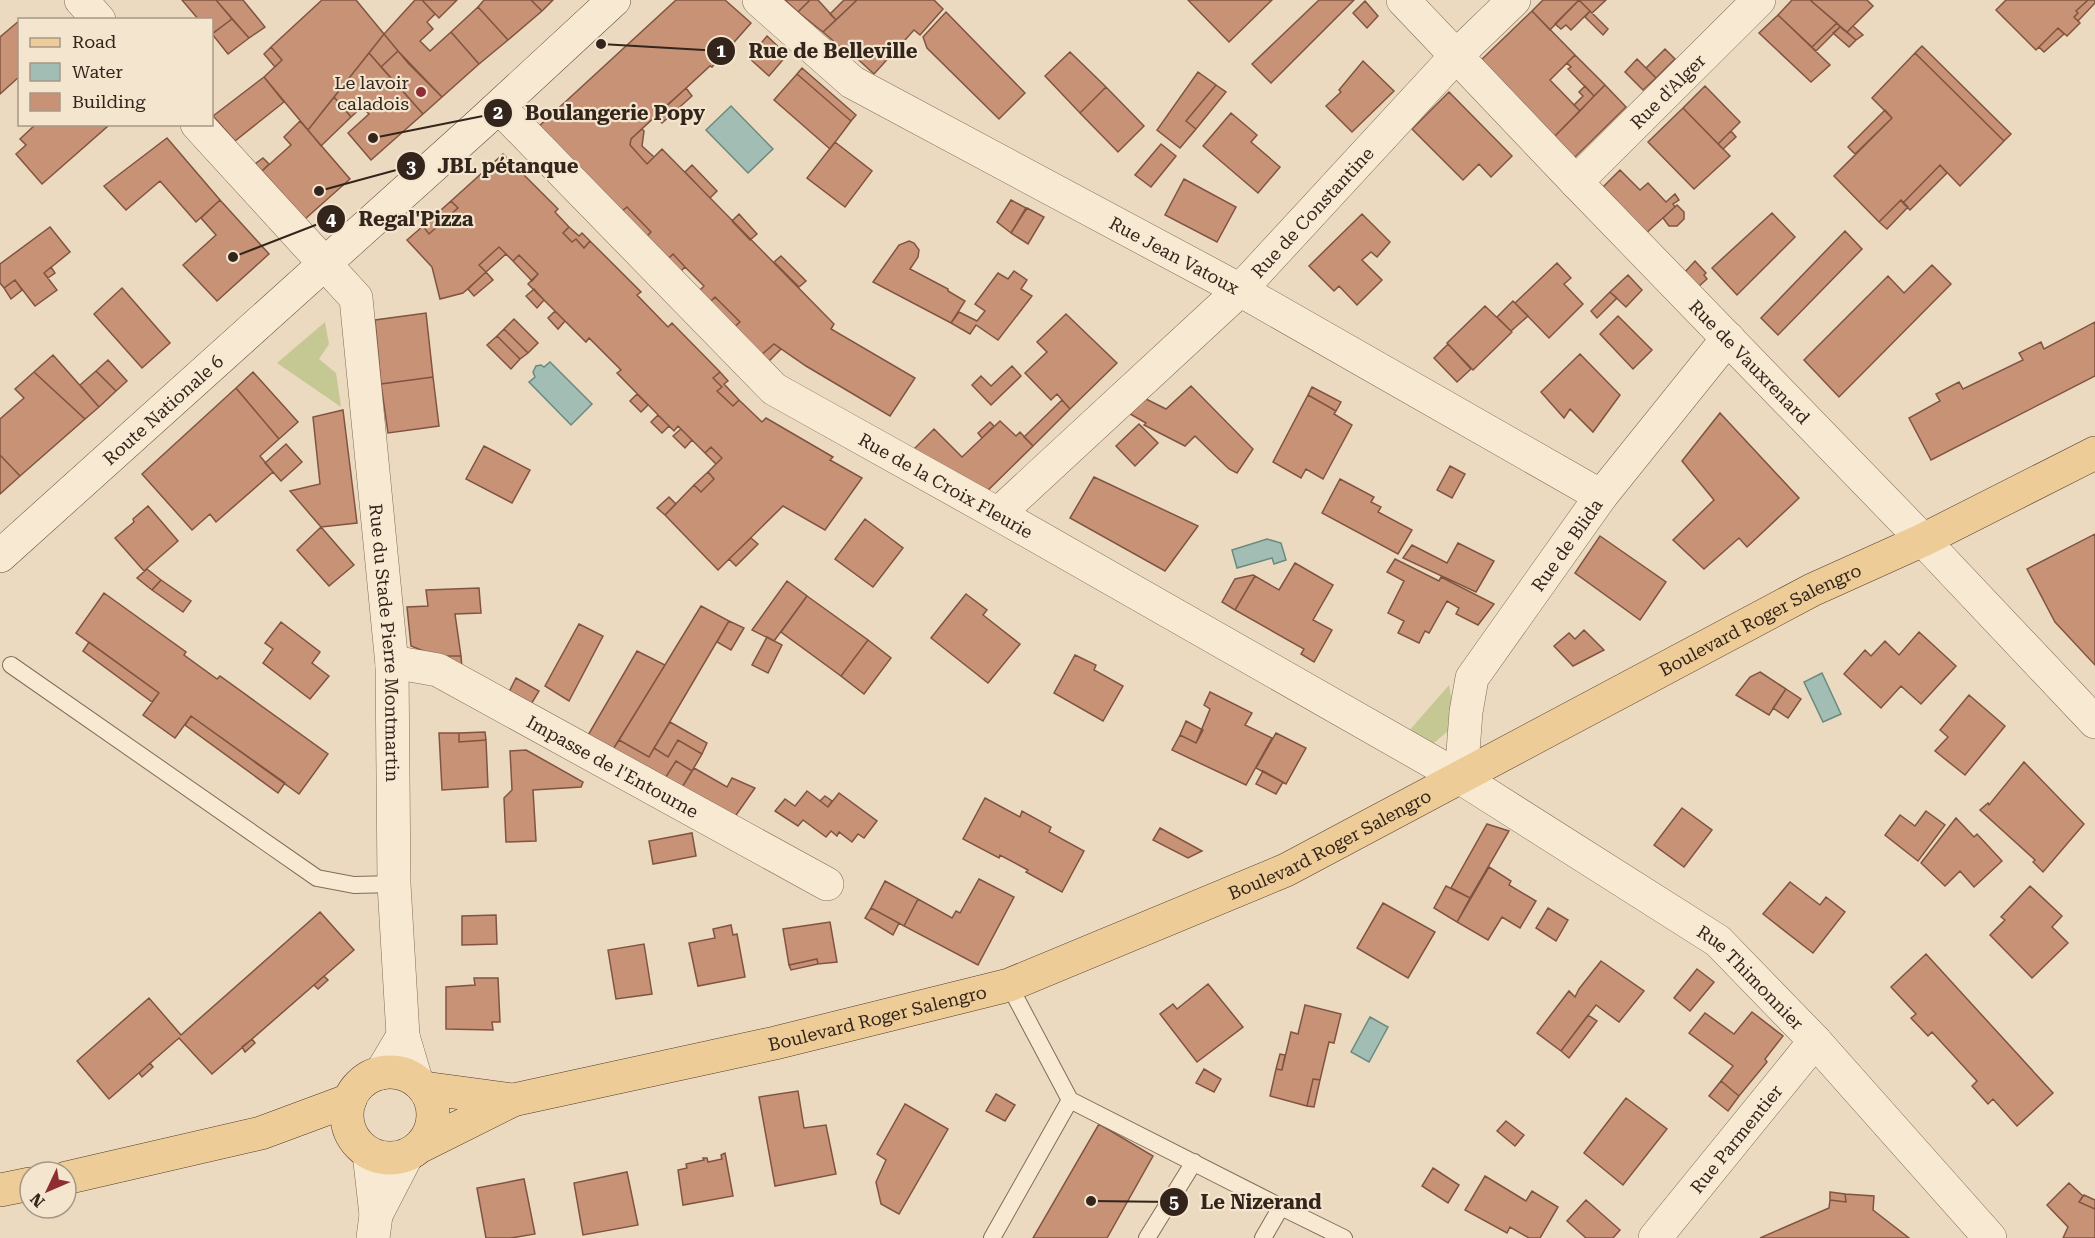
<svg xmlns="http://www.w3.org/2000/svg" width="2095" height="1238" viewBox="0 0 2095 1238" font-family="'Roboto Serif',serif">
<rect width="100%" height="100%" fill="#ebdabf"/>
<path fill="#c6c894" d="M325,322L329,344L319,359L336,373L341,407L277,363Z
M1449,685L1456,724L1434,743L1408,732Z"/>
<path fill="#a2bdb3" stroke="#6a8a80" stroke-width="1.5" d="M731,106L773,149L748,173L706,130Z
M550,362L592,404L571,425L529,382L535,377L533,372L536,366L541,365L544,367Z
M1267,539L1281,543L1286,560L1274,564L1272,558L1237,568L1232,550Z
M1822,673L1841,714L1823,722L1804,682Z
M1370,1017L1388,1027L1369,1062L1351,1052Z"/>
<path fill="#c89277" stroke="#815440" stroke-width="1.5" d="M182,0H216L232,19L212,34V20H199Z
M216,0H243L265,27L249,38Z
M322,0H356L384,34L308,130L264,77L282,60L271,47Z
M415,0H422L435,14L427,22L433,29L420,41L430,51L451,32L479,64L442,97L408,63L384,34Z
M422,0H457L439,18Z
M484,0H531L542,11L508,40L478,7Z
M531,0H553L542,11Z
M676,0H725L751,23L712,67L710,66L631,139L630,145L647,164L662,149L834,324L831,329L915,378L890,416L806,366L774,344L761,355L734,327L740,322L715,297L710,302L699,291L704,286L685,267L673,254L667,260L646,237L651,232L627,207L621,212L538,127Z
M785,0H810L798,12Z
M810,0H818L836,20L823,32L798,12Z
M844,0H857L836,20L830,14Z
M857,0H934L943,9L920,35L914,30L874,74L849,51L847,53L823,32Z
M1188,0H1272L1229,42Z
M1319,0H1354L1271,83L1252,64Z
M1543,0H1579L1550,30L1532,11Z
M1579,0L1590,11L1571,30L1566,25L1561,29L1555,24Z
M1579,0H1606L1592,13Z
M1792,0H1810L1837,23L1812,47L1778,15Z
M1810,0H1867L1873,6L1847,32Z
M2006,0H2088L2076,11L2078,13L2074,17L2080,23L2067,36L2058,28L2036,50L1996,10Z
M2088,0H2095V3L2078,21L2074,17L2078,13L2076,11Z
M1365,1L1378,16L1367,28L1353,13Z
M478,7L508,40L479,64L451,32Z
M1532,11L1575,55L1550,80L1580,111L1552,139L1478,63Z
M1590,11L1608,29L1603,35L1585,17Z
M946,12L1025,93L999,119L927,48L923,37Z
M1778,15L1830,65L1811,82L1759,33Z
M232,19L249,38L228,54L212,34Z
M20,20V76L0,94V37Z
M1837,23L1840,27L1816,51L1812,47Z
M1853,26L1863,35L1856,40L1847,32Z
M1840,27L1856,40L1849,47L1833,33Z
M2058,28L2064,34L2044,52L2039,47Z
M384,34L398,51L381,67L369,53Z
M767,36L787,55L769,76L749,58Z
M1922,46L2011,134L2004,141L1915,53Z
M271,47L282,60L275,67L264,54Z
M1665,49L1675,59L1656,78L1646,68Z
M398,51L442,97L423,114L381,67Z
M1070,52L1106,87L1080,113L1045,76Z
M369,53L423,114L371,160L348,133L369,114L362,107L351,117L334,97Z
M1915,53L2004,141L1960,186L1940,165L1903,203L1901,200L1879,222L1834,176L1892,118L1872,98Z
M1575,55L1605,85L1594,96L1568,69L1571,67L1567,63Z
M1637,59L1656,78L1643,90L1625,72Z
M1363,61L1394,91L1352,132L1326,106L1341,92L1339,90Z
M802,68L856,115L851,121L797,74Z
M1198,72L1216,85L1186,121L1196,129L1180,148L1157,130Z
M797,74L851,121L830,149L774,100Z
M264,77L284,102L235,141L213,116Z
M1216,85L1226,92L1196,129L1186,121Z
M1605,85L1626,107L1572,160L1552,139Z
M1585,86L1594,96L1580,111L1574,105L1583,96L1579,92Z
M1705,86L1740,122L1718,144L1683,108Z
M1106,87L1144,126L1118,152L1080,113Z
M686,88L692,96L662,123L655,116Z
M1449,92L1512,156L1491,177L1479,164L1463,180L1412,129Z
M334,97L351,117L321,146L308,130Z
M1683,108L1730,156L1694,189L1648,142Z
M1885,110L1892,118L1855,154L1848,147Z
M1231,113L1257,135L1251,142L1280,167L1258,193L1203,146Z
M300,121L350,179L305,219L262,171L291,145L284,137Z
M36,124H107L108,126L42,184L16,154L26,145L20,139Z
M642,129L644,131L642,146L654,157L647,164L630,145L631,139Z
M1731,131L1736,137L1723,149L1718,144Z
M167,138L220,200L196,222L160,181L126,210L104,186Z
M835,142L872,171L845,207L807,178Z
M1161,144L1176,156L1151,187L1135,175Z
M503,154L558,209L555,212L569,227L563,233L572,242L576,239L584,248L590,241L641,292L637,295L668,327L672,323L720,372L713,378L722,387L717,391L733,406L739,400L762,422L766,418L833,457L830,460L862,478L825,530L783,506L718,570L665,515L694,485L701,492L714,479L708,472L722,458L711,447L705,453L678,426L674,431L669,426L617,373L621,370L589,338L586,342L528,284L538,274L519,255L513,261L499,247L479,265L486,272L463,293L440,299L432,267L407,240L423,226L429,234L458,208L451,201Z
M263,158L269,164L262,171L255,164Z
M692,165L717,191L710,198L685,172Z
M1940,165L1947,173L1910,210L1903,203Z
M1620,170L1640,190L1648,183L1666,202L1675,194L1679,200L1673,204L1675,207L1644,235L1600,190Z
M1184,179L1236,207L1217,242L1165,215Z
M220,200L269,254L217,301L183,265L216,235L201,218Z
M1011,200L1026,208L1011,233L997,222Z
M1901,200L1908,207L1887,229L1879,222Z
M451,201L458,208L429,234L423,226Z
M1677,205L1684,212V219L1677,226H1669L1663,218Z
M627,207L651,232L646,237L621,212Z
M1027,208L1044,217L1028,244L1011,233Z
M1772,213L1795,237L1737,295L1712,268Z
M739,214L757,234L750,240L732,221Z
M1362,214L1390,242L1377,257L1371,252L1362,260L1382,280L1357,305L1339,286L1334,291L1309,266Z
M50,227L70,252L44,273L57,290L35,306L15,280L4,288L0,283V264Z
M569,227L579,236L582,233L590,241L584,248L576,239L572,242L563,233Z
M1845,231L1862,249L1778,335L1761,318Z
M909,241L914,243L919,250L918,257L910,269L948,289V291L965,301L951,323L873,282L899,245Z
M499,247L506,254L486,272L479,265Z
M673,254L685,267L680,272L667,260Z
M519,255L538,274L532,281L513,261Z
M781,256L806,281L799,287L774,262Z
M1695,261L1706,273L1704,275L1707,279L1698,287L1684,273Z
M1557,263L1571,278L1564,284L1583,304L1549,338L1515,303Z
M1932,265L1951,284L1839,397L1804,360L1888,276L1904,293Z
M51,267L55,273L48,278L44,273Z
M1014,271L1027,280L1021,289L1032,296L998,340L976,325L970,334L951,323L959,312L977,321L985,311L975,304L998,273L1008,279Z
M486,272L493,280L474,296L468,289Z
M1628,275L1642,290L1626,307L1610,292Z
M15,280L22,290L11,299L4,288Z
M122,288L170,343L142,368L94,314Z
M534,289L544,300L537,308L526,296Z
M1610,292L1617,298L1597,318L1591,311Z
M715,297L740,322L734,327L710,302Z
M1513,301L1528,316L1511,331L1497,317Z
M1485,306L1512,332L1473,370L1447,343Z
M555,311L565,321L558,329L548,318Z
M426,313L433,377L381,384L375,320Z
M1066,314L1117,363L1070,409L1057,394L1051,400L1025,373L1047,352L1037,342Z
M1618,316L1652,350L1633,369L1600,334Z
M514,319L538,343L528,353L504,329Z
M2095,322V376L1931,460L1909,418L1940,401L1936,394L1959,382L1963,389L2023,360L2019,353L2041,342L2044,349Z
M504,329L528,353L520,359L497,336Z
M497,336L520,359L511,369L487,345Z
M774,344L781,349L768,362L761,355Z
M1448,344L1471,369L1457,382L1434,358Z
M1580,354L1620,395L1593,432L1570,409L1564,418L1541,392Z
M53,355L99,407L85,419L34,372Z
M108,360L127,381L116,391L96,371Z
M1012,366L1021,376L991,405L972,385L981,376L991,386Z
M96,371L116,391L99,407L80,385Z
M34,372L85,419L20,476L0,455V419L24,398L15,389Z
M253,372L298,422L279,439L236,388Z
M720,372L728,381L724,384L739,400L733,406L717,391L722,387L713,378Z
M433,377L439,426L388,433L381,384Z
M1191,386L1253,449L1237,473L1229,469L1195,436L1185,446L1144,425L1146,423L1125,411L1140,396L1166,409Z
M1312,387L1341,402L1336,411L1308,395Z
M236,388L279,439L260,456L273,472L216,522L210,514L192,530L142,474Z
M637,394L648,405L641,412L630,401Z
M1308,395L1336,411L1334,414L1352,425L1323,479L1306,469L1301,478L1273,462Z
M1062,400L1070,409L1033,446L1024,437Z
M343,410L357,523L321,527L290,491L320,484L313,417Z
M1720,413L1799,498L1747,547L1739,538L1704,569L1673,540L1714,500L1682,461Z
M658,415L669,426L662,433L651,422Z
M1000,421L1016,436L1020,432L1033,446L982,496L909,454L934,429L962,457Z
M990,422L994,426L982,438L978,433Z
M1139,424L1158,443L1135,466L1116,446Z
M681,429L692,440L685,448L673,436Z
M286,444L302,462L281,481L265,463Z
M484,446L530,470L512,503L466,479Z
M711,447L722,458L716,464L705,453Z
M0,455L20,476L0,494Z
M1450,466L1465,474L1452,498L1437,490Z
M708,472L714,479L701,492L694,485Z
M1094,477L1198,526L1165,571L1070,518Z
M1340,479L1374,497L1371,502L1381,507L1378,512L1412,530L1398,554L1322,513Z
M669,497L676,504L665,515L657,508Z
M148,506L178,541L144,571L115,538L134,522L133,519Z
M865,519L903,548L873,587L835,559Z
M321,527L354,565L329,586L297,550Z
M2095,534V665L2055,622L2027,569Z
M1600,536L1666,582L1640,620L1575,573Z
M751,538L758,544L736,566L729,559Z
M1458,543L1494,561L1476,592L1403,558L1412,545L1447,563Z
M1395,559L1439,581L1441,577L1494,604L1478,625L1456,614L1459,608L1447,601L1429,633L1425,631L1419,643L1398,633L1404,621L1388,613L1404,581L1387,572Z
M1295,563L1333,585L1313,620L1332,630L1314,662L1301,654L1304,649L1235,610L1255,576L1279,590Z
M147,569L161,580L152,590L137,578Z
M1253,575L1255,576L1235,610L1222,602L1235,579Z
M161,580L191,601L183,612L152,590Z
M787,581L807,596L774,641L752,630Z
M479,588L481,613L455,614L461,656H448L449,661L411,646L407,607L428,606L426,590Z
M104,593L186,652L184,655L217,679L220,676L328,754L299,794L191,716L175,738L143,715L159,693L76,633Z
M966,594L987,610L983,615L1020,644L988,683L931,638Z
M807,596L868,640L841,676L781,632Z
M701,606L729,621L649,757L619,740Z
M729,621L744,628L731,650L717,642Z
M281,622L320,652L312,663L329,676L310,699L263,663L273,649L265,643Z
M579,624L603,636L569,701L545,686Z
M1584,630L1604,650L1573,666L1554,646L1569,633L1575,639Z
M1919,632L1956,666L1921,704L1901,686L1881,708L1844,674L1865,650L1871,656L1885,641L1899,655Z
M767,637L782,645L768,673L752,665Z
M868,640L891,658L864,694L841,676Z
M89,642L159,693L152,702L83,651Z
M637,651L665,665L612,751L587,737Z
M1075,655L1096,665L1094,670L1123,686L1103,721L1054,693Z
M448,656H461L462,668L449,661Z
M1760,672L1786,689L1769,715L1736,695L1750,677Z
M516,678L539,691L530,706L508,694Z
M1786,689L1801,699L1788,718L1773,708Z
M1210,692L1252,713L1245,725L1272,738L1246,785L1172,750L1180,735L1196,743L1210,709L1204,705Z
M1969,695L2005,726L1965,775L1935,751L1948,737L1940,730Z
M191,716L285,783L278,793L185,725Z
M1186,721L1203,730L1196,743L1180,735Z
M670,722L707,743L702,754L678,740L668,757L654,748Z
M485,732L486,740L459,742V733Z
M439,733H459V742L486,740L488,787L442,790Z
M1276,733L1306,748L1286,784L1256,768Z
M619,740L649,757L654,748L668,757L678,740L702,754L692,771L676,761L664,780L612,751Z
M526,750L583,782L581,787L533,790L536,841L506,842L504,798L512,790L510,751Z
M676,761L692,771L681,789L664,780Z
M2024,762L2084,824L2043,872L2033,862L2035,860L1980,810L1988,803L1989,805Z
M694,768L727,787L732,778L755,788L734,818L681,789Z
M1263,771L1283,782L1276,794L1256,784Z
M807,791L828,807L839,793L877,821L864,838L858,834L852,842L839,832L837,836L831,831L826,837L803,820L798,826L775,811L785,799L795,806Z
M825,796L832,801L828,807L820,801Z
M985,798L1020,817L1022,811L1051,827L1049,832L1084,851L1062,892L1026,872L1028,870L1000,855L999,858L963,839Z
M1682,808L1712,830L1684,867L1654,845Z
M1926,811L1945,825L1918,861L1885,835L1900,815L1915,826Z
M1956,818L1974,837L1977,834L2002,861L1974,887L1960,871L1945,886L1921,863Z
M1487,824L1509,831L1470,898L1451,888Z
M1160,828L1202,851L1188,858L1153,840Z
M692,833L696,856L653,864L649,841Z
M1489,867L1511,881L1509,885L1536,901L1520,928L1502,917L1488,940L1457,922Z
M979,879L1014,897L978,965L904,926L918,899L952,918L956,911L960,913Z
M885,881L918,899L904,926L871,908Z
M1790,882L1820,905L1826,897L1845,912L1813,953L1763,914Z
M1446,886L1470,898L1457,922L1434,908Z
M2030,886L2062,916L2052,927L2068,943L2032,978L1990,935L2005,920L2001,917Z
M1383,903L1435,932L1408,978L1357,948Z
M871,908L899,923L893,935L865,918Z
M1548,908L1568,920L1556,941L1536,928Z
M320,912L354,950L212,1074L179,1038L109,1099L77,1061L149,998L181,1035Z
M496,915L497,944L462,945V916Z
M830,922L837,962L818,964L817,959L789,965L783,929Z
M731,925L733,935L737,934L745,977L698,986L689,943L715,938L713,929Z
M644,944L652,994L616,999L608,950Z
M1926,954L2053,1093L2017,1126L1993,1099L1988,1104L1972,1086L1977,1081L1932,1032L1928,1036L1911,1018L1916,1014L1891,987Z
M817,959L818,964L791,970L789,965Z
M1601,961L1644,991L1619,1022L1596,1005L1561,1051L1537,1033L1569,991L1575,997L1579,989Z
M1697,969L1714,982L1690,1011L1674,998Z
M324,976L328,980L318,989L314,985Z
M474,978H498L500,1022H492L493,1030L446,1029V987L475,985Z
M1208,984L1243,1027L1197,1062L1160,1014L1173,1004L1177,1009Z
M1305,1005L1341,1014L1334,1043L1329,1042L1320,1080L1313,1079L1307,1106L1270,1096L1276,1069L1282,1070L1291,1032L1298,1034Z
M1752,1012L1783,1036L1765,1059L1767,1062L1739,1096L1721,1081L1733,1066L1689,1033L1705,1013L1734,1034Z
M1588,1015L1597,1021L1569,1058L1561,1051Z
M252,1039L255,1043L245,1052L242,1047Z
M1280,1054L1285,1055L1282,1070L1276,1069Z
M150,1063L153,1067L142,1077L139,1073Z
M1204,1069L1221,1079L1214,1092L1196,1083Z
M1313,1079L1320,1080L1314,1107L1307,1106Z
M1721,1081L1739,1096L1728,1111L1709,1096Z
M798,1091L804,1128L826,1125L836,1174L775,1186L759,1097Z
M996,1094L1015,1105L1005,1121L986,1111Z
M1626,1098L1667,1129L1623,1185L1584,1153Z
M905,1104L948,1129L899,1214L881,1204L876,1182L886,1160L877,1154Z
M1506,1121L1524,1135L1515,1146L1497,1131Z
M1099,1124L1153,1156L1107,1238H1033Z
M725,1153L733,1196L683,1205L678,1170L687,1168L686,1164L704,1160L703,1158H707L708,1162L722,1159L721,1155Z
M1433,1168L1459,1185L1448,1203L1422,1186Z
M627,1172L638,1225L583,1235L574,1183Z
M1485,1176L1526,1201L1532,1191L1558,1207L1540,1238H1529L1510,1227L1507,1233L1465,1210Z
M524,1179L535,1234L511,1238H486L477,1188Z
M2069,1183L2083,1196L2079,1202L2095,1209V1238H2063L2068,1227L2047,1205Z
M1830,1192L1845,1194L1846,1202L1830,1200Z
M1845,1194L1874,1196L1873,1210L1909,1238H1760L1829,1208L1830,1200L1846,1202Z
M2084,1195L2095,1200V1209L2079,1202Z
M1586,1200L1620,1230L1613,1238H1586L1567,1221Z"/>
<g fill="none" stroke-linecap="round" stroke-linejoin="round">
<defs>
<path id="service" d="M11,665L317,878L354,885L394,884
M1070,1100L1281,1207L1263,1238
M1281,1207L1344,1238
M992,1238L1070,1100L1009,985
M1147,1238L1194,1162"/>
<g id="minor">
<path d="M81,0L99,20"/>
<path id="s1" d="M759,0L852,82L1240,290L1601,496"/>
<path id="s2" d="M1403,0L1576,182L1923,540L2095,722"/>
<path id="s3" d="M499,107L774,389L998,514L1461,778L1718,941L1815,1041L1990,1238"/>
<path id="s4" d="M197,124L356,298L392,665L394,884L403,1036L416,1080"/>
<path id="s5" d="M1576,182L1759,0"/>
<path id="s6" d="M998,514L1240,290L1457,55L1514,0"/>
<path id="s7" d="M392,665L404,664L438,670L827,884"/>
<path id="s8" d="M1461,778L1466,712L1472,678L1601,496L1728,338"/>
<path d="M381,1073L403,1036"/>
<path d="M369,1153L376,1215L373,1238"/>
<path d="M376,1215L407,1155"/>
<path id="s9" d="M1655,1238L1815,1041"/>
</g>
<g id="secondary">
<path id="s10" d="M0,556L481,123L614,0"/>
</g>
<g id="primary">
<circle cx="390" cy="1115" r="43"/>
<path d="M424,1088L513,1100"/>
<path id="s11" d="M423,1145L513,1100L775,1043L1009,985L1286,870L1812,590L1923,540L2095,453"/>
<path d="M66,1178L261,1133L350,1100"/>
<path d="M0,1190L30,1184"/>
</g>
</defs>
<use href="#service" stroke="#836c59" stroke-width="18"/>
<use href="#minor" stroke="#836c59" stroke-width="34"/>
<use href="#secondary" stroke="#644d3c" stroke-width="34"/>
<use href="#primary" stroke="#503b2d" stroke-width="34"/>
<use href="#service" stroke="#f7e9d2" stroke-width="16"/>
<use href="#minor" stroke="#f7e9d2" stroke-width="33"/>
<use href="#secondary" stroke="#f7e9d2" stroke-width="33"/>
<use href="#primary" stroke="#edcc98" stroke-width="33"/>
</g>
<circle fill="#8f2c34" stroke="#f3e5ce" stroke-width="2" cx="421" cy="92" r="6"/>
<g text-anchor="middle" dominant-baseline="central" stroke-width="4.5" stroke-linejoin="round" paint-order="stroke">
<g font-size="18" fill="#33251c" stroke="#f3e5ce" text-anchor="end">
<text x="409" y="82">Le lavoir<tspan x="409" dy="21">caladois</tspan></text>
</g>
<g font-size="18" fill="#33251c" stroke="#f3e5ce">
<text stroke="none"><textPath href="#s5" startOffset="129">Rue d'Alger</textPath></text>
<text stroke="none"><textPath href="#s6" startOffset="436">Rue de Constantine</textPath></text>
<text stroke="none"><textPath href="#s1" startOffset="490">Rue Jean Vatoux</textPath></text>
<text stroke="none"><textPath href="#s2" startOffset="501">Rue de Vauxrenard</textPath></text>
<text stroke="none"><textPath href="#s10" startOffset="219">Route Nationale 6</textPath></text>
<text stroke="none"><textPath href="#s3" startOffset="591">Rue de la Croix Fleurie</textPath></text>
<text stroke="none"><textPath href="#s8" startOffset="264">Rue de Blida</textPath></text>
<text stroke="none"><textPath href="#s11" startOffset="1446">Boulevard Roger Salengro</textPath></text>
<text stroke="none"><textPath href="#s4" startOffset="582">Rue du Stade Pierre Montmartin</textPath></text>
<text stroke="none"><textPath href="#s7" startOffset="246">Impasse de l'Entourne</textPath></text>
<text stroke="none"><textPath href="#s11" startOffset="960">Boulevard Roger Salengro</textPath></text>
<text stroke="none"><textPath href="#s3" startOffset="1536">Rue Thimonnier</textPath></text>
<text stroke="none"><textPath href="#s11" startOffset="474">Boulevard Roger Salengro</textPath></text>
<text stroke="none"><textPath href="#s9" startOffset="128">Rue Parmentier</textPath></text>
</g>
</g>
<path fill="none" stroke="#33251c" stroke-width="2" d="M601 44L721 51M373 138L498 113M319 191L411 166M233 257L331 219M1091 1201L1174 1202"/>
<g fill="#33251c" stroke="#f3e5ce" stroke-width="2">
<circle cx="601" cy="44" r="6"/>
<circle cx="373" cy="138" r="6"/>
<circle cx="319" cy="191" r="6"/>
<circle cx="233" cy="257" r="6"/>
<circle cx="1091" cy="1201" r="6"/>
<circle cx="721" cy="51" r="15"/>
<circle cx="498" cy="113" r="15"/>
<circle cx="411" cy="166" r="15"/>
<circle cx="331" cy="219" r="15"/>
<circle cx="1174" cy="1202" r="15"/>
</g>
<g font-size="18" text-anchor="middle" font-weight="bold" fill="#fff">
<text x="721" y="57">1</text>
<text x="498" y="119">2</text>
<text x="411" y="173">3</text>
<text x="331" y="226">4</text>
<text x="1174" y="1208">5</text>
</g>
<g font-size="20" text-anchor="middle" font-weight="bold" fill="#33251c" stroke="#f3e5ce" stroke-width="4.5" stroke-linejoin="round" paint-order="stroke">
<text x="833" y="58">Rue de Belleville</text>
<text x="615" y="120">Boulangerie Popy</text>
<text x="508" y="173">JBL pétanque</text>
<text x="416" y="226">Regal'Pizza</text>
<text x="1261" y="1209">Le Nizerand</text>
</g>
<rect x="18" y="18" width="195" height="108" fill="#f3e5ce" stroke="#a69887" stroke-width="1.5"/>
<rect x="30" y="38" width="30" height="9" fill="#edcc98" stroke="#a69887" stroke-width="1.5"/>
<text x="72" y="48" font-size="18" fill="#33251c">Road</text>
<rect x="30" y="63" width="30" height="18" fill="#a2bdb3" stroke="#a69887" stroke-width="1.5"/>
<text x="72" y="78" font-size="18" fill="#33251c">Water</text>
<rect x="30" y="93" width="30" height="18" fill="#c89277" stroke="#a69887" stroke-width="1.5"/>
<text x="72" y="108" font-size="18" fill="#33251c">Building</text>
<g transform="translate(48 1190) rotate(226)"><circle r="28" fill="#f3e5ce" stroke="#a69887" stroke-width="1.5"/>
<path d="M0-4.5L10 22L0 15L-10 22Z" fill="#8f2c34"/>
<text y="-9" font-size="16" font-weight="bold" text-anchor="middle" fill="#33251c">N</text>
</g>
</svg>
